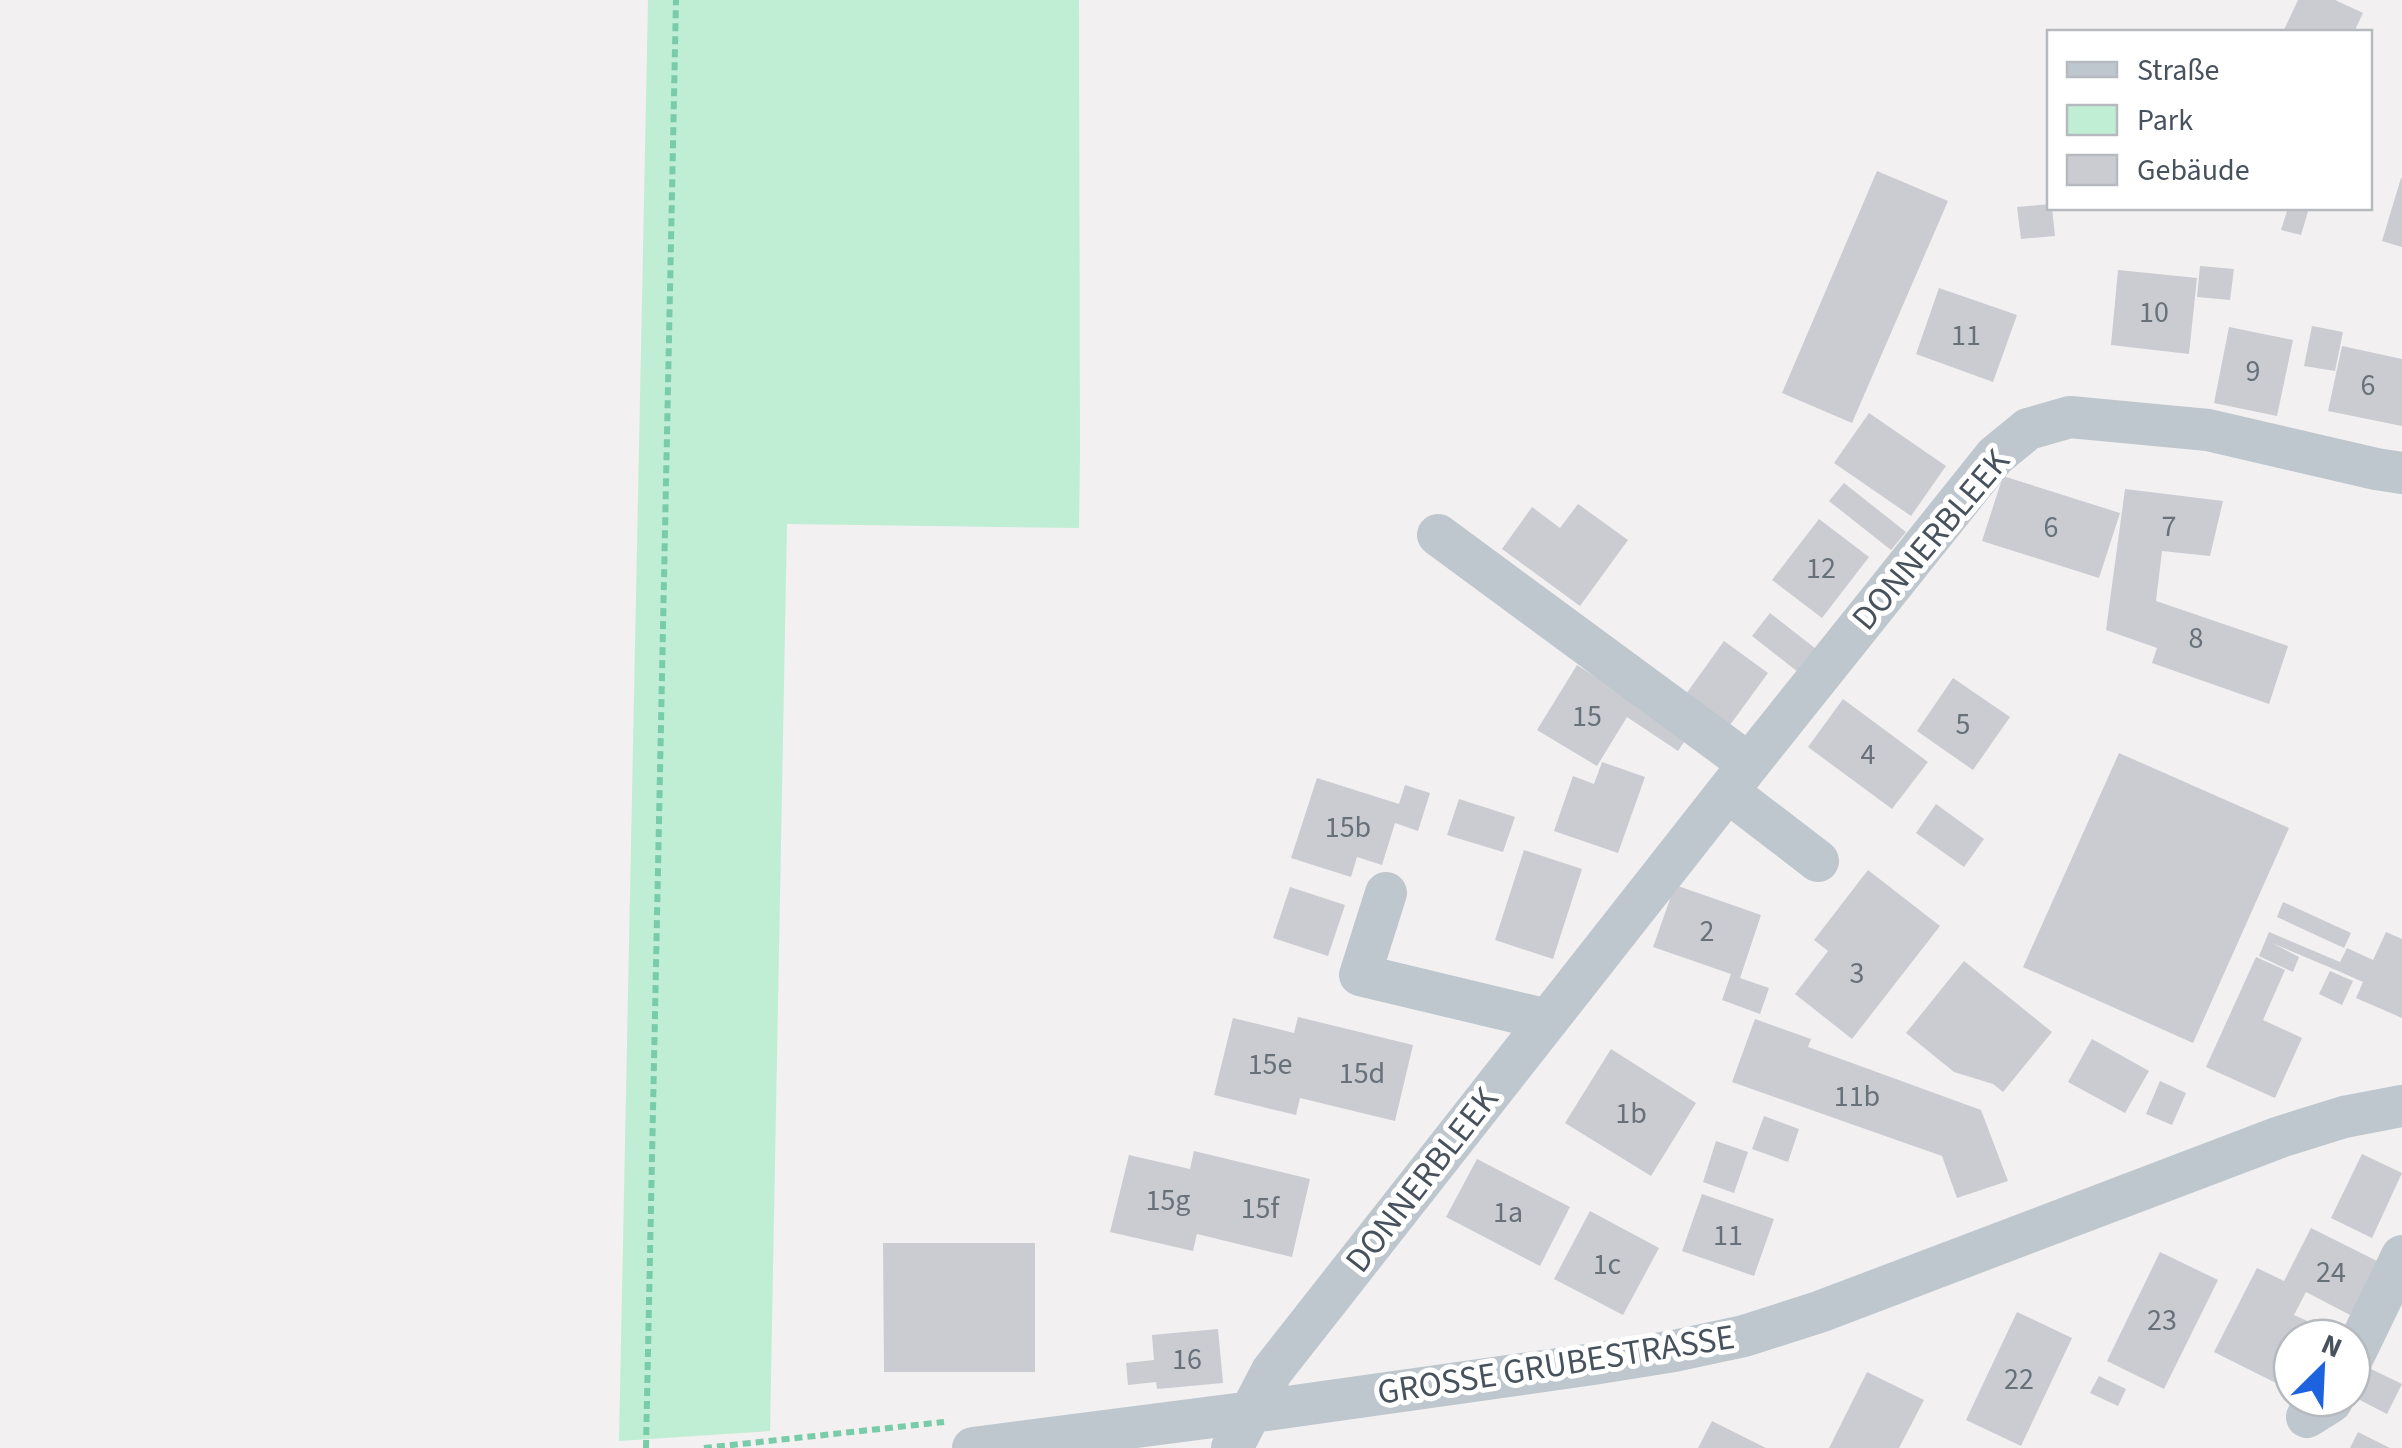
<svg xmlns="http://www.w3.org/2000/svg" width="2402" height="1448" viewBox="0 0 2402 1448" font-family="'Source Sans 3',sans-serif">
<rect width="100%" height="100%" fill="#f2f0f0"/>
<path fill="#c0eed5" d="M648,0H1079L1080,455L1079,528L787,524L770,1431L619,1441Z"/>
<path fill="#caccd2" d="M2298,0H2335L2363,13L2354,32H2283Z
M1877,171L1948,201L1852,423L1782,393Z
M2401,178H2402V247L2382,241Z
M2050,204V208H2052L2055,236L2021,239L2017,207Z
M2288,208H2309L2301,235L2281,230Z
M2200,266L2234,269L2230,300L2197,297Z
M2118,270L2197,278L2189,354L2111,345Z
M1939,288L2017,315L1993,382L1916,354Z
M2312,326L2343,332L2335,371L2304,366Z
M2229,327L2293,340L2277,416L2214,403Z
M2342,346L2402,359V426L2328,411Z
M1869,413L1946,466L1911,516L1834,463Z
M2003,476L2120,513L2099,578L1982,541Z
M1844,483L1906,532L1891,550L1829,501Z
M2125,489L2223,501L2210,556L2162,551L2156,601L2288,646L2269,704L2152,663L2157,648L2106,630Z
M1578,504L1628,540L1580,606L1502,549L1532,507L1560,528Z
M1819,519L1869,557L1822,618L1772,580Z
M1770,613L1816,649L1798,672L1752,636Z
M1724,641L1768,673L1730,725L1686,694Z
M1577,665L1688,736L1678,751L1627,717L1597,766L1537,730Z
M1953,678L2010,717L1973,770L1917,731Z
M1843,699L1928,762L1892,809L1808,747Z
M2119,753L2289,828L2193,1043L2023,967Z
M1602,762L1645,777L1618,853L1554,831L1573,776L1594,784Z
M1317,778L1399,804L1405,785L1430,793L1418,831L1395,823L1382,865L1357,857L1351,877L1291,858Z
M1459,799L1515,817L1503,852L1447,835Z
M1936,804L1984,839L1964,867L1916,833Z
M1524,850L1582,869L1553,959L1495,940Z
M1868,870L1940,926L1852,1039L1795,994L1828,951L1814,940Z
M1675,885L1761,915L1740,978L1769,988L1760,1014L1722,1000L1731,974L1653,947Z
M1290,887L1345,905L1328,956L1273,938Z
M2283,902L2351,933L2344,948L2277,917Z
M2269,932L2340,962L2347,948L2373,960L2386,932L2402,939V1018L2356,998L2363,982L2336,970L2272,943L2299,957L2293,972L2259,956Z
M2256,957L2285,970L2263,1020L2302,1038L2275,1098L2206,1067Z
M1964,961L2052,1032L2003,1092L1993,1084L1954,1072L1906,1033Z
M2330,971L2353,981L2342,1005L2319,994Z
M1298,1017L1413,1045L1395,1121L1300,1098L1296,1115L1214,1095L1233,1018L1294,1033Z
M1755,1019L1811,1039L1808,1047L1981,1110L2008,1181L1957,1198L1942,1156L1732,1082Z
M2092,1039L2149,1071L2125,1113L2068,1082Z
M1611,1049L1696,1103L1651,1176L1565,1123Z
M2160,1081L2186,1093L2172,1125L2146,1114Z
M1764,1116L1799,1129L1788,1162L1752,1149Z
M1716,1141L1748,1152L1734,1193L1703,1182Z
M1194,1151L1310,1179L1292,1257L1197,1234L1193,1251L1110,1232L1129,1155L1190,1169Z
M2362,1154L2402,1173L2372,1238L2331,1218Z
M1477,1159L1570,1207L1540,1266L1446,1217Z
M1702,1194L1774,1219L1754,1276L1682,1251Z
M1590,1211L1659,1248L1623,1315L1554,1279Z
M2311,1228L2379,1262L2352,1316L2306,1292L2294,1315L2316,1325L2309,1338H2292V1372L2284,1387L2214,1352L2257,1268L2284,1281Z
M883,1243H1035V1372H884Z
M2160,1252L2218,1280L2164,1389L2107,1361Z
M2017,1312L2072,1338L2021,1446L1966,1420Z
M1218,1329L1223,1383L1157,1389L1156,1382L1128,1385L1126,1363L1154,1360L1152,1335Z
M2371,1369L2402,1384L2387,1414L2356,1398Z
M1867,1372L1924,1400L1899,1448H1829Z
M2099,1376L2126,1389L2118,1406L2090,1393Z
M1712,1421L1766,1448H1698Z
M2358,1432L2390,1448H2350Z"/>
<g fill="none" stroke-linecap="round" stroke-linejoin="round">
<path stroke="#78cca9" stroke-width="6" stroke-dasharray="8 5" stroke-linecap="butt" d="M646,1448L676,0
M704,1448L944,1422"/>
<path stroke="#bec6ce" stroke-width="42" d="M1438,535L1749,764
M1728,792L1818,861
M1386,893L1360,975L1548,1020
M2352,1359L2402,1256
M2307,1417L2331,1402L2333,1398
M973,1448L1252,1412L1593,1364L1674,1351L1744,1336L1819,1312L2280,1137L2344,1117L2402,1106
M1232,1448L1272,1371L1749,764L1995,456L2028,429L2070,417L2208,430L2376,469L2402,473"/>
</g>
<g text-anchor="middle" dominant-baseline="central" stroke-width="10" stroke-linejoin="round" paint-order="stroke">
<g font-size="30" fill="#68707a">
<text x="2154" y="312">10</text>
<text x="1966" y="335">11</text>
<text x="2253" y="371">9</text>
<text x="2368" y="385">6</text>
<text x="2169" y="526">7</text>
<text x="2051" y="527">6</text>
<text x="1821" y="568">12</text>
<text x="2196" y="638">8</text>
<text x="1587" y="716">15</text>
<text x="1963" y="724">5</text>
<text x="1868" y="754">4</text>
<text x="1348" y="827">15b</text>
<text x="1707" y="931">2</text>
<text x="1857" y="973">3</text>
<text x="1270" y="1064">15e</text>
<text x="1362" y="1073">15d</text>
<text x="1857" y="1096">11b</text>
<text x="1631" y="1113">1b</text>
<text x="1168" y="1200">15g</text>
<text x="1260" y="1208">15f</text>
<text x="1508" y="1212">1a</text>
<text x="1728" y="1235">11</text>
<text x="1607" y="1264">1c</text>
<text x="2331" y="1272">24</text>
<text x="2162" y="1320">23</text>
<text x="1187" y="1359">16</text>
<text x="2019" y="1379">22</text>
</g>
<g font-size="35" fill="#48525d" stroke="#fff">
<text transform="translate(1931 540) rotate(-50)">DONNERBLEEK</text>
<text transform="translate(1422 1180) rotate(-52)">DONNERBLEEK</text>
<text transform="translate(1556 1365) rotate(-9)">GROSSE GRUBESTRASSE</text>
</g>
</g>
<rect x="2047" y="30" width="325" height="180" fill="#ffffff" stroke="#b6babe" stroke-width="2.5"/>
<rect x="2067" y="62" width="50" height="15" fill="#bec6ce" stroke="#b6babe" stroke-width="2.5"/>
<text x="2137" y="80" font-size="30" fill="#48525d">Straße</text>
<rect x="2067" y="105" width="50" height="30" fill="#c0eed5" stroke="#b6babe" stroke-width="2.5"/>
<text x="2137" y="130" font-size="30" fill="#48525d">Park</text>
<rect x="2067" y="155" width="50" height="30" fill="#caccd2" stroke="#b6babe" stroke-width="2.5"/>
<text x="2137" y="180" font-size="30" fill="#48525d">Gebäude</text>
<g transform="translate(2322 1368) rotate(24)"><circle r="48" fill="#ffffff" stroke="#b6babe" stroke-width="2.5"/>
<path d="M0-8L18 38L0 25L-18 38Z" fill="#1d63df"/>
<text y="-15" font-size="28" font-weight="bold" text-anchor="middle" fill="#48525d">N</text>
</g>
</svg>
